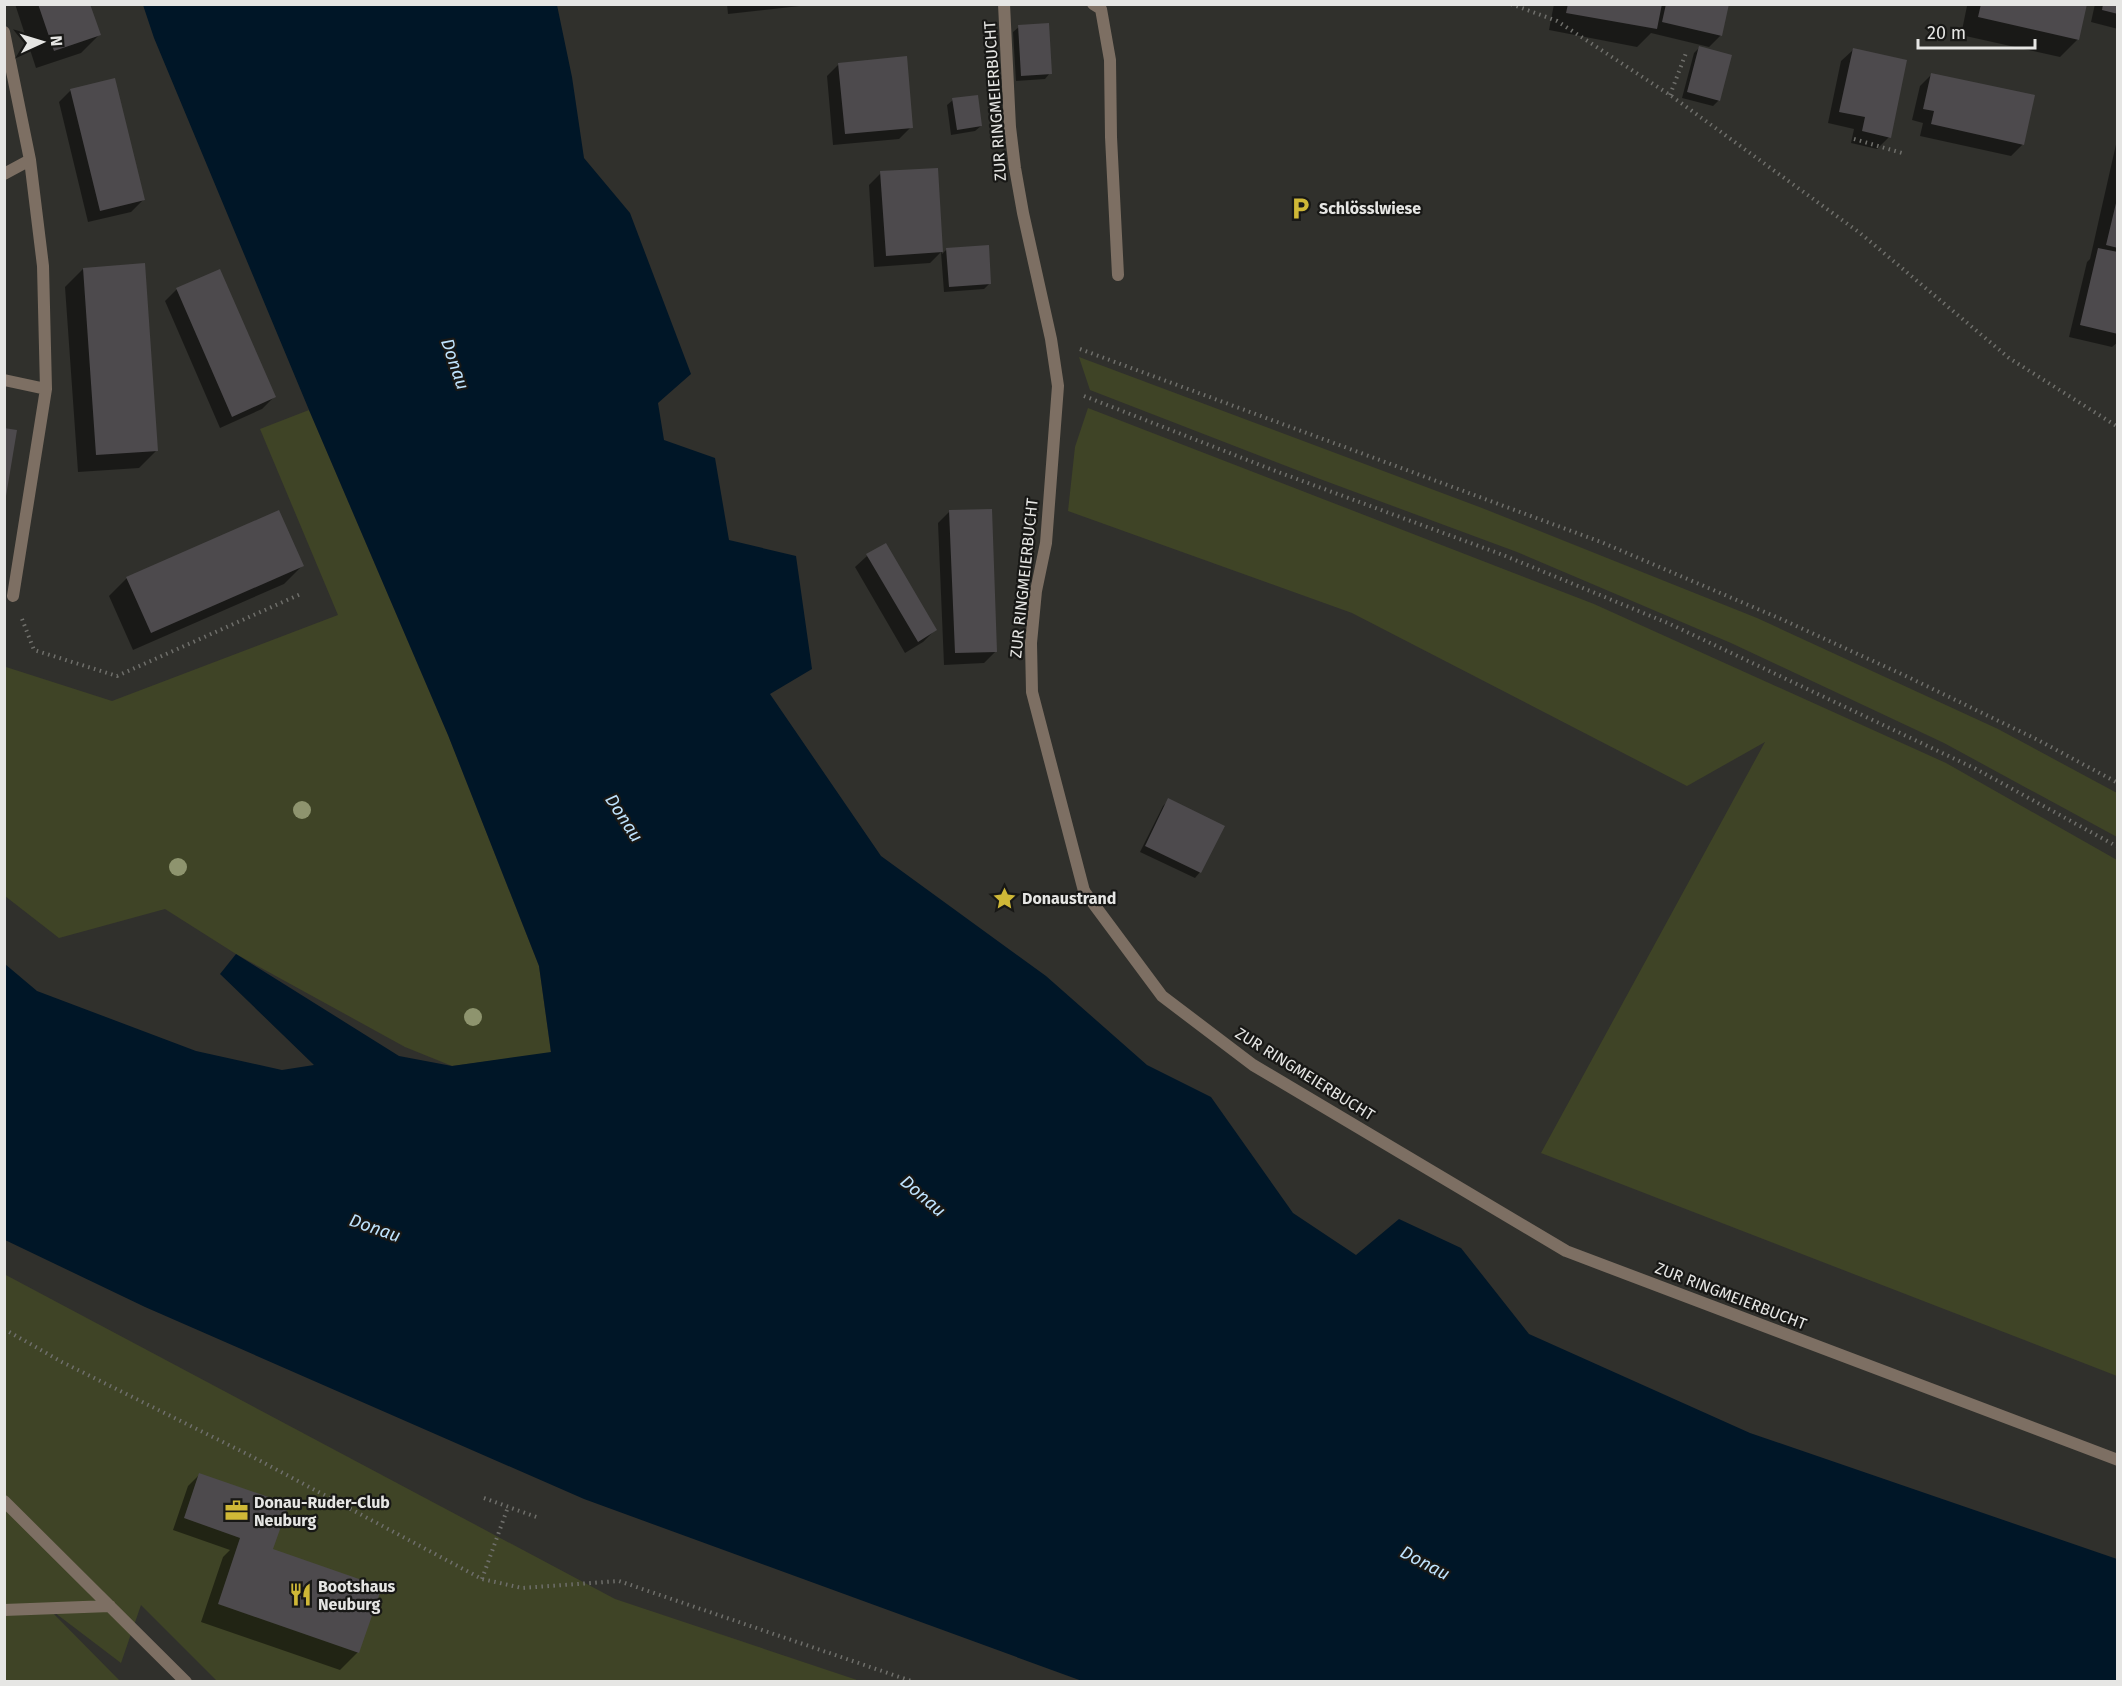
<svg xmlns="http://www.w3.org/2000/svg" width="2122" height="1686" viewBox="0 0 2122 1686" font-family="'Fira Sans',sans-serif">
<rect width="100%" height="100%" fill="#30302c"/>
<path fill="#3f4426" d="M1079,357L1482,508L1757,618L1998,729L2117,793V837L1944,743L1731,643L1517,552L1320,479L1090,390Z
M1088,408L1594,604L1946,763L2117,860V1376L1541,1153L1765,742L1687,786L1352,613L1068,511L1075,447Z
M309,410L448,735L539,966L551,1053L452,1066L405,1047L236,954L165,909L59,938L5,896L4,664L6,667L112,701L338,615L260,429Z
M4,1274L615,1599L860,1681H217L141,1605L121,1663L46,1606L120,1681H5Z"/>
<path fill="#001627" d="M143,5H557L572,77L584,158L630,213L691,374L658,403L664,440L715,458L729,540L796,556L812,669L770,694L881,856L1046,976L1147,1065L1211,1097L1293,1213L1356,1255L1399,1219L1461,1248L1529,1334L1750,1433L2117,1559V1681H1082L584,1499L145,1307L5,1240V964L37,991L196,1051L282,1070L314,1065L220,974L236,954L399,1056L452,1066L551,1052L539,966L448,735L309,410L154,38Z"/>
<path fill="#0007" d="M15,4H89L99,35L81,53L36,68Z
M727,4H818L728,14Z
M1554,4H1727L1721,35L1709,47L1651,33L1637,47L1549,30Z
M1964,4H2086L2078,39L2060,57L1961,35L1967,6Z
M2095,4H2118V29L2091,22Z
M1019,27L1050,73L1045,79L1016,81L1013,32Z
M1700,47L1719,100L1713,106L1682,98L1694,53Z
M1853,50L1889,137L1877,149L1851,143L1854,129L1828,123L1841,61Z
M839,64L911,127L899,139L833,145L827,76Z
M1931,75L2023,144L2011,156L1920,136L1923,123L1912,120L1920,86Z
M71,90L143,200L131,212L88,222L59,102Z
M953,100L981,126L975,131L951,135L947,105Z
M2117,140L2118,342L2112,347L2069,337L2087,262L2090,259Z
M936,169L942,254L947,249L990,283L984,289L944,292L941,252L930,263L874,267L869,185L881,173Z
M83,269L157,450L139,468L78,472L65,287Z
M177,289L274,397L262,409L220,428L165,301Z
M950,511L996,651L984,663L944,665L938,523Z
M867,556L935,630L923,642L905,653L855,567Z
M302,566L284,584L133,650L109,596L127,578Z
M1169,800L1200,872L1195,878L1140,852L1163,806Z
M200,1474L271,1550L358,1652L340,1670L201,1622L223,1557L230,1550L173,1530L188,1486Z"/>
<path fill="#4d4a4d" d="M38,4H90L101,35L54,51Z
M1568,4H1662L1657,29L1566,13Z
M1666,4H1729L1722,36L1662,22Z
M1981,4H2087L2079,40L1978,17Z
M2103,4H2118V14L2102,10Z
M1049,23L1052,74L1021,76L1018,25Z
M1699,46L1732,55L1720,101L1687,92Z
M1853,48L1907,60L1891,138L1862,131L1865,117L1839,112Z
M907,56L913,128L845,134L838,63Z
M1931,73L2035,95L2024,145L1931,124L1934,111L1923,109Z
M115,78L145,200L100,211L70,89Z
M978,95L982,126L957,130L952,98Z
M938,168L943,252L886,256L880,171Z
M2117,199H2118V248L2106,245Z
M989,245L991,284L949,287L946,248Z
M2098,248L2118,252V334L2080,325Z
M145,263L158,451L96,455L83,268Z
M220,269L276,397L232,417L176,288Z
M4,428L17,430L6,496H4Z
M992,509L997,652L955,653L949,510Z
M279,510L304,566L151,633L126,577Z
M886,543L937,630L918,642L866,554Z
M1168,798L1225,826L1201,873L1145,846Z
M199,1473L289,1504L273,1549L382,1587L359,1653L218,1604L240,1538L184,1518Z"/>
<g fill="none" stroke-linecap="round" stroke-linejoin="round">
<path stroke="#6f6f6b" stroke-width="4" stroke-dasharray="1.5 4.5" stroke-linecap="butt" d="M1511,4L1557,21L1670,95L1860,233L2009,358L2118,427
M1670,95L1686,53
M1854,139L1902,153
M1080,349L1601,542L1781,619L1908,677L2038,740L2118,783
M1084,396L1278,472L1503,555L1670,624L1976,769L2118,847
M22,619L34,650L117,676L303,593
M4,1329L62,1362L251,1456L482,1579L522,1588L619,1581L914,1682
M484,1498L539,1518
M482,1579L508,1507"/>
<path stroke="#7d6f63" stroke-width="12" d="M1093,4L1101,9L1110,60L1111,137L1118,275
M1084,891L1162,996L1253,1065L1566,1251L2118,1460
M4,1501L186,1682
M4,1610L110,1606"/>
<path stroke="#7d6f63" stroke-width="12" d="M1004,4L1010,127L1015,168L1023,213L1051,339L1058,386L1046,543L1036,591L1031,643L1032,692L1084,891
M4,32L30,160L43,266L46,389L4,380
M4,174L30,160
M13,596L46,389"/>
</g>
<g fill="#8e946e">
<circle cx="302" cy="810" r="9"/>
<circle cx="178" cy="867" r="9"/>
<circle cx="473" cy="1017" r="9"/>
</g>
<defs>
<symbol id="parking-bare" viewBox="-9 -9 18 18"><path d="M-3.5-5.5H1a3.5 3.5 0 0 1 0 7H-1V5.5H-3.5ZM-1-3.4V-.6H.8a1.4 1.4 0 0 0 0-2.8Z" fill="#cfb837" stroke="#181816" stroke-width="2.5" paint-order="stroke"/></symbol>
<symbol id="sight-bare" viewBox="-9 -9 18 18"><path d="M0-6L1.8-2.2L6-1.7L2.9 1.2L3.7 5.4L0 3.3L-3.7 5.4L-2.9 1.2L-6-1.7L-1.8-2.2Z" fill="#cfb837" stroke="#181816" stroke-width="2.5" paint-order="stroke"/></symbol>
<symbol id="office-bare" viewBox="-9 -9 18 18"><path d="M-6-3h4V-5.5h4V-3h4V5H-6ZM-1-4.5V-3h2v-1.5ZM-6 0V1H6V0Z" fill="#cfb837" stroke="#181816" stroke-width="2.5" paint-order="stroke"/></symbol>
<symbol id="restaurant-bare" viewBox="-9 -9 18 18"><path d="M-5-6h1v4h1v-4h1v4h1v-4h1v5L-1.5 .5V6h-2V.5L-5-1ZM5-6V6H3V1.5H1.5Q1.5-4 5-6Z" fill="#cfb837" stroke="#181816" stroke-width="2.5" paint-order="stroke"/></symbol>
</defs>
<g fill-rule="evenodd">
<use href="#parking-bare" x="1284" y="192" width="33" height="33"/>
<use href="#sight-bare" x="988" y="882" width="33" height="33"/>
<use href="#office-bare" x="220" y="1494" width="33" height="33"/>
<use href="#restaurant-bare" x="284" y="1578" width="33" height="33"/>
</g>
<g text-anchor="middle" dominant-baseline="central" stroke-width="4.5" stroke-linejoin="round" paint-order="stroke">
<g font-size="16" fill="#e6e6e4" stroke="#181816">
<text transform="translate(995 101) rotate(-94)">ZUR RINGMEIERBUCHT</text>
<text transform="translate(1024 578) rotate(-84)">ZUR RINGMEIERBUCHT</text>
<text transform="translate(1305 1074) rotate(32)">ZUR RINGMEIERBUCHT</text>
<text transform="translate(1731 1296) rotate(21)">ZUR RINGMEIERBUCHT</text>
</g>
<g font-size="16" font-weight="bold" fill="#e6e6e4" stroke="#181816" text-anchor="start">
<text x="1319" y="208">Schlösslwiese</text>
<text x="1022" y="898">Donaustrand</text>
<text x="254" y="1502">Donau-Ruder-Club<tspan x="254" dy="18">Neuburg</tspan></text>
<text x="318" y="1586">Bootshaus<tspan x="318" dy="18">Neuburg</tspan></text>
</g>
<g font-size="18" font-style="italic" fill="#c0e4fe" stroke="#181816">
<text transform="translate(455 364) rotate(71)">Donau</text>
<text transform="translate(624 818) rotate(57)">Donau</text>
<text transform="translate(923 1196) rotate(41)">Donau</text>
<text transform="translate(375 1228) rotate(19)">Donau</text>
<text transform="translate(1425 1563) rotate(28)">Donau</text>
</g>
</g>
<rect width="2122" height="1686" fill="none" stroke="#e6e6e4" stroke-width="12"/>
<g transform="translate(42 42) rotate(86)" stroke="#181816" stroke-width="4.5" paint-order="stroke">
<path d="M0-4.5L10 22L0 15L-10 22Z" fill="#e6e6e4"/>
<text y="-9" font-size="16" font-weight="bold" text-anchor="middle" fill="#e6e6e4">N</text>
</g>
<path d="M1918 39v9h117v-9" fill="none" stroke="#e6e6e4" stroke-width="3"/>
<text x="1927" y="39" font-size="18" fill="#e6e6e4" stroke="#181816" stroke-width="4.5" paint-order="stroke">20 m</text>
</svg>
